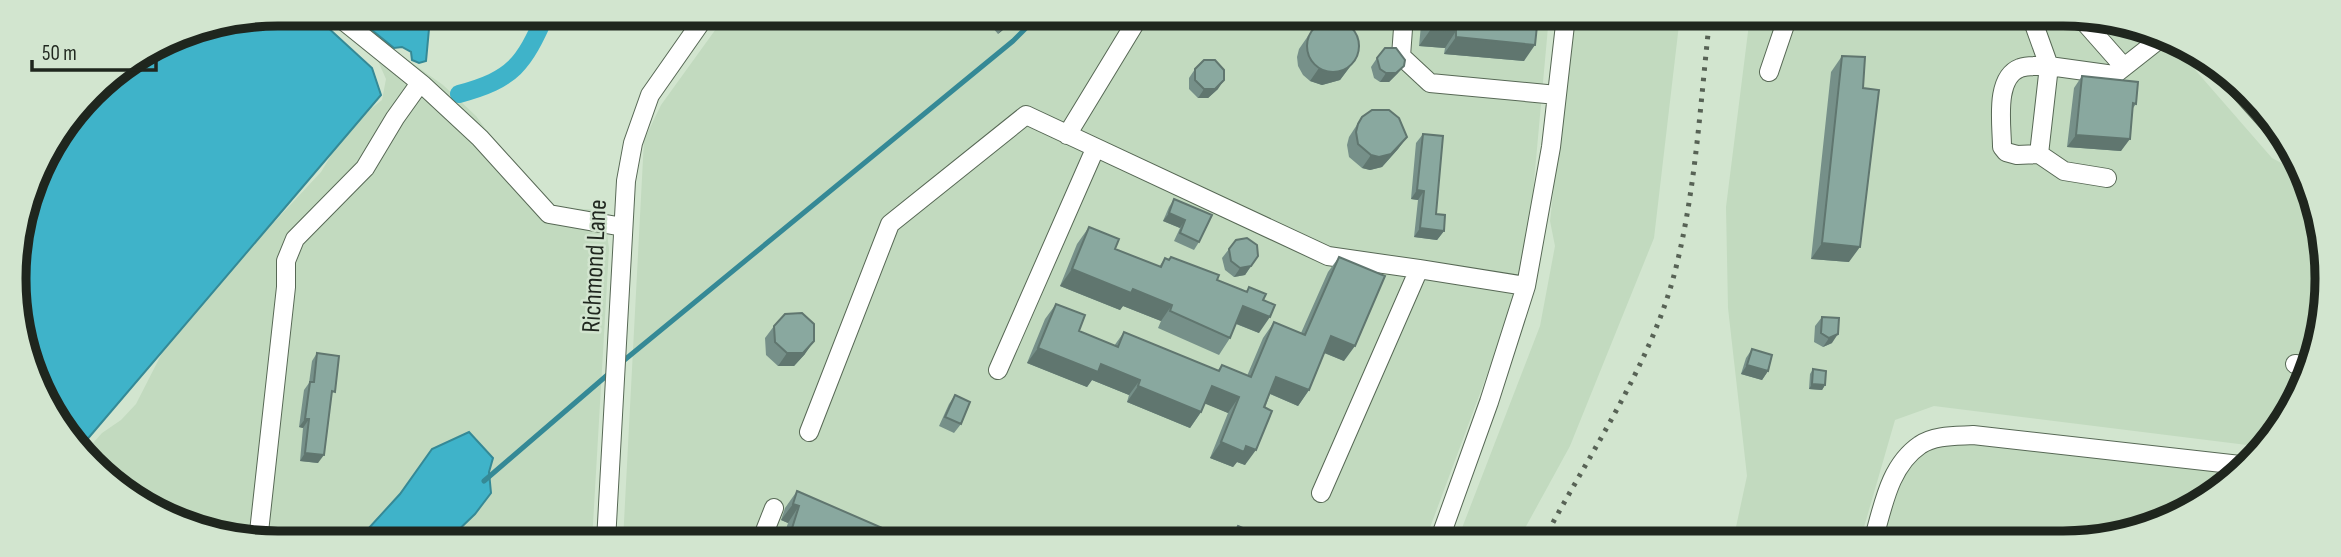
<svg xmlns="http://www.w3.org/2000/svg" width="2341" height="557" viewBox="0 0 2341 557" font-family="'Sofia Sans Condensed',sans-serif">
<rect width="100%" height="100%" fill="#d2e5cf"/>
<path fill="#c2dabf" d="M726,15L1549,16L1526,270L1425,541H623L644,140L661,105Z
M1573,16H1680L1654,238L1570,446L1518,541H1457L1540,326L1555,246L1550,221Z
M1750,16H2097L2170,41L2272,158L2300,173L2318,210L2325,313L2300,396L2263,447L1934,406L1895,420L1860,541H1733L1747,476L1728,308L1726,207Z
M388,46L443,85L476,116L532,192L560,208L604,210L609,249L592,541H244L146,507L84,453L102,433L121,420L136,404L162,353L186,322L222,278L321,172L333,152L359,118L382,100L386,79L378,61Z
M1946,437L2249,466L2179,516L2097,541H1873L1900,464Z"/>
<path fill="#3fb3c9" stroke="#358996" stroke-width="2" d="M278,14H313L372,68L381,95L79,449L69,440L28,363L15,261L41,162L104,80L178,34Z
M352,14H457L429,29L426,61L419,63L412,60L411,52L402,47L394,48Z
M469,432L493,458L489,472L491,493L475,514L447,541H357L400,494L432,449Z"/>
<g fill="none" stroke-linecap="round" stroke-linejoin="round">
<path stroke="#358996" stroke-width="5" d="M622,362L1013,41L1039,15
M484,481L612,371"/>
<path stroke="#3fb3c9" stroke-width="18" d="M459,94C514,79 523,65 546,14"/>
<defs>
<path id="minor" d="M335,14L423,85L480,138L549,214L623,227
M1404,15L1401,56L1430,83L1557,95
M2031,16L2049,66C2040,66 2029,65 2020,68C1994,78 2002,125 2002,147L2006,152L2017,155L2039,154L2064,171L2107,178
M2079,16L2124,67
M1769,72L1788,16
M2232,82L2284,140
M1067,135L1140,15
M2039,154L2049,66L2114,75L2161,38
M2295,364L2309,366
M998,370L1095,149
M809,432L890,224L1026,115L1328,256L1419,269
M1321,493L1419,269L1526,286
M258,541L286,287V261L295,239L365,168L395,118L420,83
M606,541L626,181L633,143L650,95L706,15
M761,541L774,508
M1439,541L1489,402L1526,286L1551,147L1566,16
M1873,541C1883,507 1889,466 1920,445C1934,435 1956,436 1973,435L2249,466"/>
</defs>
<use href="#minor" stroke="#576855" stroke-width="20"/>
<use href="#minor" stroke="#fff" stroke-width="18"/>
<path stroke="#576255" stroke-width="5" stroke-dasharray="3.5 7" stroke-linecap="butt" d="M1543,541C1587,458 1648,369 1673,279C1696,194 1700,103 1710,16"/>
</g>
<path fill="#769089" d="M982,15H1021L998,34Z
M1422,15L1538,16L1524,61L1444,54L1445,48L1419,46Z
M1308,36L1355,60L1340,80L1322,85L1310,81L1303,75L1298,66L1297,57L1299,49Z
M1842,56L1849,262L1811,259L1831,72Z
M1377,58L1404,66L1397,74L1389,82H1380L1374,78L1371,67Z
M1195,69L1218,89L1208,98H1198L1189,89V78Z
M2082,76L2136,104L2133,108L2121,151L2067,147L2074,88Z
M1362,117L1407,137L1398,149L1382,167L1370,170L1362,168L1349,157L1347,145L1349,137Z
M1423,134L1436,214L1444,231L1437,240L1414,237L1418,200L1411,199L1416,143Z
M1174,199L1199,242L1194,250L1174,241L1180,228L1163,221L1169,207Z
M1089,227L1115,249L1159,267L1165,258L1168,260L1171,257L1217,280L1246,292L1249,287L1263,300L1259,333L1236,324L1230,338L1219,355L1158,328L1161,321L1123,306L1120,310L1060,286L1077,244Z
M1236,240L1258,256L1245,275L1234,277L1225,270L1222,258Z
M1339,257L1344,361L1324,353L1309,390L1298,406L1270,394L1245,465L1237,462L1233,467L1210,458L1228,413L1205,403L1201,412L1190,428L1127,402L1129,395L1092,380L1087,387L1027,363L1045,319L1056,304L1079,331L1114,346L1124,332L1218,371L1222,365L1247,376L1263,338L1274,322L1301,333L1328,272Z
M1822,317L1832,343L1823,347L1814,342L1815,326Z
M774,326L805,354L794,366H778L766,355L765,338Z
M1752,349L1768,371L1762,380L1741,374L1746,358Z
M317,353L331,397L318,463L300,461L303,428L299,427L304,390L309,383L312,361Z
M1813,369L1825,385L1822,390L1809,389L1810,374Z
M955,395L961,424L954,433L939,426L949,404Z
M797,491L901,541H782L788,523L781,520L785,508Z
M1238,526L1273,541H1228Z"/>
<path fill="#60766f" d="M1013,15H1021L998,34L1009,19Z
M1431,29L1456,31L1445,48L1419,46Z
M1456,37L1535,45L1524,61L1444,54Z
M1355,60L1340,80L1322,85L1310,81L1319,68Z
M1404,66L1397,74L1389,82H1380L1386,73Z
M1224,80L1218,89L1208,98H1198L1204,89Z
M2076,135L2130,139L2121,151L2067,147Z
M1407,137L1398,149L1382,167L1370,170L1362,168L1371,155Z
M1417,190L1424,191L1418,200L1411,199Z
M1169,213L1185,220L1180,228L1163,221Z
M1420,228L1444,231L1437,240L1414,237Z
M1822,243L1860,247L1849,262L1811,259Z
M1251,266L1245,275L1234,277L1240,268Z
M1072,269L1133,289L1172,305L1161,321L1123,306L1120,310L1060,286Z
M1243,306L1270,317L1259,333L1232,322Z
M1838,334L1832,343L1823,347L1829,338Z
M1331,336L1355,346L1344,361L1320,351Z
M814,341L805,354L794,366H778L787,353Z
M1038,348L1101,364L1140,380L1129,395L1092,380L1087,387L1027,363Z
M1747,365L1768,371L1762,380L1741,374Z
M1276,377L1309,390L1298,406L1266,392Z
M1812,384L1825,385L1822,390L1809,389Z
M1138,386L1201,412L1190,428L1127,402Z
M1212,386L1239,397L1228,413L1201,402Z
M305,419H309L303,428L299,427Z
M1221,442L1246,446L1256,450L1245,465L1237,462L1233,467L1210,458Z
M305,453L324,455L318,463L300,461Z
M793,504L799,506L788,523L781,520Z"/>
<path fill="#89a89f" stroke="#60766f" stroke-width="2" d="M1432,15L1538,16L1535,45L1456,37V31L1431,29Z
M1307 46a26 26 0 1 1 52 0a26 26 0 1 1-52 0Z
M1385,48H1396L1405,60L1404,66L1396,73H1386L1380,69L1377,58Z
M1842,56L1865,57L1863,88L1879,90L1860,247L1822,243Z
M1204,60H1215L1224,70V80L1215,89H1204L1195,80V69Z
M2082,76L2138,82L2136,104L2133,103L2130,139L2076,135Z
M1372,110H1389L1399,118L1407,137L1391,154L1379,157L1371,155L1358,144L1356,132L1358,124L1362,117Z
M1423,134L1443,136L1436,214L1445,215L1444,231L1420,228L1424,191L1417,190Z
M1174,199L1212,215L1199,242L1180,233L1185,220L1169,213Z
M1089,227L1119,239L1115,249L1161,267L1165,258L1169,260L1171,257L1219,275L1217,280L1247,292L1249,287L1266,294L1263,300L1275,305L1270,317L1243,306L1230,338L1170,311L1172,305L1133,289L1131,293L1072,269Z
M1247,238L1257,245L1258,256L1251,266L1240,268L1231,261L1229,249L1236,240Z
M1339,257L1385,276L1355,346L1331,336L1309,390L1276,377L1264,407L1272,411L1256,450L1246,446L1244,452L1221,442L1239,397L1212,386L1201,412L1138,386L1140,380L1101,364L1098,372L1038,348L1056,304L1085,315L1079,331L1118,347L1124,332L1219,371L1222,365L1251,377L1274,322L1305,335Z
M802,313L814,324V341L803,353H787L775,342L774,326L785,314Z
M1822,317L1839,318L1838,334L1829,338L1821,333Z
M1752,349L1772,355L1768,371L1747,365Z
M317,353L339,356L335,392L332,391L324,455L305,453L309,419H305L310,382H314Z
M1813,369L1826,371L1825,385L1812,384Z
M955,395L970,402L961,424L945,417Z
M797,491L903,537L901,541H788L799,506L793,504Z
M1238,526L1273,541H1231Z"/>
<g text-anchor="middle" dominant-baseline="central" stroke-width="5" stroke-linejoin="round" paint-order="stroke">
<g font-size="26" fill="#1f261e" stroke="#d2e5cf">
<text transform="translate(595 266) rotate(-87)">Richmond Lane</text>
</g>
</g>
<path d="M0 0H2341V557H0ZM278 26H2063A252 252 0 0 1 2315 278V279A252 252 0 0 1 2063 531H278A252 252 0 0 1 26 279V278A252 252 0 0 1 278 26Z" fill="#d2e5cf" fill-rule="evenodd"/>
<path fill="none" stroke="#1f261e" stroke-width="9" d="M278 26H2063A252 252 0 0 1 2315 278V279A252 252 0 0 1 2063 531H278A252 252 0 0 1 26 279V278A252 252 0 0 1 278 26Z"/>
<path d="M32 60v10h124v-10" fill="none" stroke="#1f261e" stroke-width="3.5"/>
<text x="42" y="60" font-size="21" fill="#1f261e" stroke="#d2e5cf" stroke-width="5" paint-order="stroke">50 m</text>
</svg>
